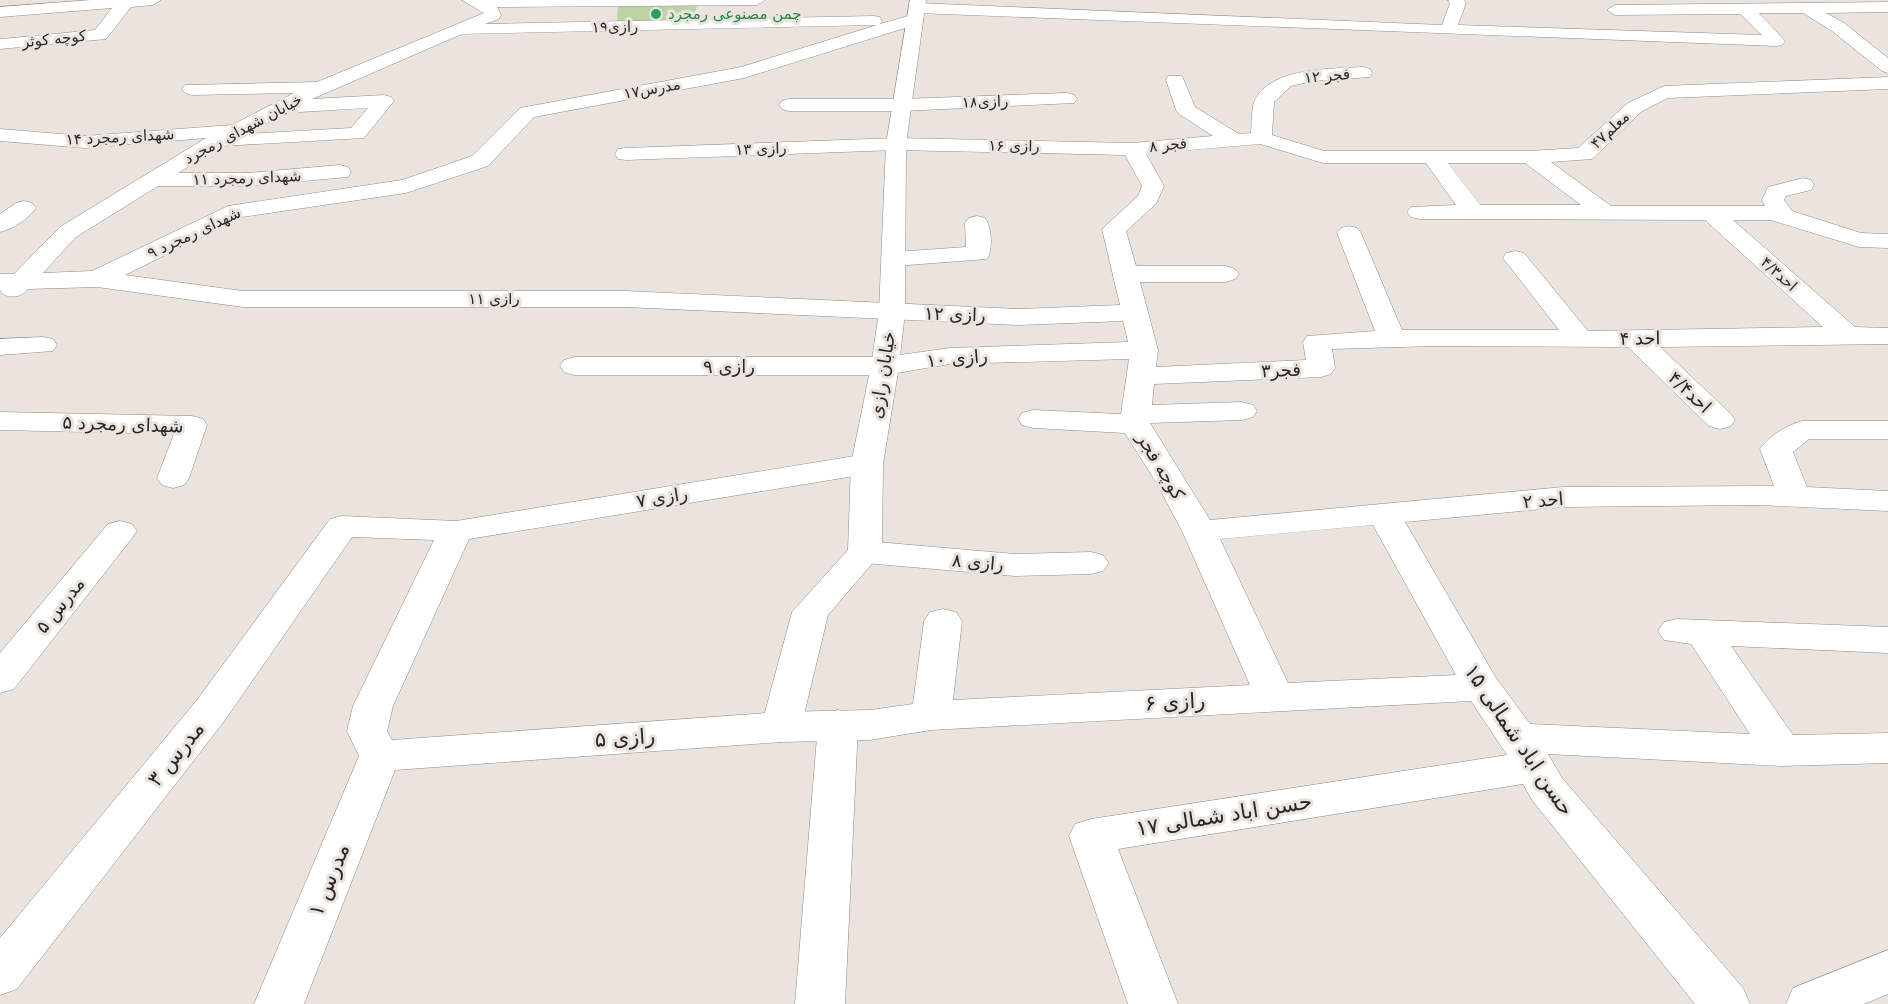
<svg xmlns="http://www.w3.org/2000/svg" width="1888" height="1004" viewBox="0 0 1888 1004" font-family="'DejaVu Sans',Vazirmatn,sans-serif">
<rect width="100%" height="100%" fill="#ebe4de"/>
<path fill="#bdd3a4" d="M697,5L693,21L617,22L618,6Z"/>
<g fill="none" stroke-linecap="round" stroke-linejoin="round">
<defs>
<path id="street" d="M91,0H161L153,5L131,7L106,39L0,49V39H2L95,30L112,8L0,17V7Z
M462,0H765L757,5L497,7L501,15L499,19L485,24L874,16L880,17L882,21L880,24L915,14L923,19L921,23L744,78L534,117L488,166L406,193L242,217L125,275L243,291H625L1019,309L1120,305L1102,229L1138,196L1142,186L1125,155L896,150L626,160L618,159L615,154L618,149L626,148L896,138L1132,143L1213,136L1179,114L1176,110L1166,80L1168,76H1182L1195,107L1239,134L1251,133C1252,123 1251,108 1255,100C1271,67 1332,69 1363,67L1370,69L1372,73L1370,77L1313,81L1291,86L1274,102L1272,135L1324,151H1530L1578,148L1628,103L1664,86L1888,77V89L1668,98L1642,111L1592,159L1551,162L1611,206H1765L1762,200L1768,187L1803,178L1811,180L1814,185L1811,190L1786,196L1784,200L1792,211L1861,233L1888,234V248L1859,247L1771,220H1733L1855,327L1888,328V344L1660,347L1731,414L1735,420L1731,426L1720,429L1709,426L1628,347L1435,346L1332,349L1335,368L1331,374L1321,377L1154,384L1152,405L1242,402L1253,405L1257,411L1253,417L1242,420L1150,423L1210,520L1563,487L1774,486L1760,449C1769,436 1787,425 1802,421H1888V439H1809L1793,452L1807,487L1888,491V511L1759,505L1563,507L1405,522L1496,678L1530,724L1750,734L1691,644L1664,640L1658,631L1664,622L1677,619L1888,627V653L1731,646L1793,735L1888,733V763L1782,766L1548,754L1562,778L1743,988L1750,1004H1695L1532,800L1523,784L1118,849L1178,1004H1128L1069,836L1075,824L1091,819L1507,755L1471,701L931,730L870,740L781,742L395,770L304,1004H254L359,756L347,731L353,706L434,540L352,537L225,720L17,989L0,995V938L197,700L330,519L342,516L456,521L867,454L878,457L883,464L878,471L867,474L469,539L393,706L387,731L392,740L781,712L870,710L913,704L924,621L930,612L943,609L956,612L962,621L953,700L1250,685L1182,531L1156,482L1125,433L1033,428L1022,425L1018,419L1022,413L1033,410L1121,414L1129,359L950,364L885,375H574L564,372L560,366L564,360L574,357H885L950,348L1128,342L1123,321L1019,325L625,307H243L97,287L28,289C21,297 15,298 4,295L0,290V274H14L60,227L206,138L85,148L0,141V129L85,136L232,125L294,93L192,95L185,93L182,89L185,85L317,82L484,13ZM877,25L741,67L520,108L472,156L402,180L228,206L92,271L43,273L76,237L158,186H247L348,177L351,172L348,167L340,165L247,173H178L222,146L364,138L394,101L391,97L384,95L312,99L462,34ZM368,108L351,128L246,134L292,110L299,112ZM1260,144L1323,163H1426L1456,205L1411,207L1407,212L1411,217L1419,219L1705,220L1823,327L1588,331L1524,253L1515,251L1506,253L1503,258L1559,330H1402L1361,233L1357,228L1349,226L1341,228L1337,233L1375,331L1307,336L1303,342L1306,360L1156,367L1158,350L1140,282H1226L1235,279L1239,274L1235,269L1226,266H1136L1126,231L1156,204L1164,186L1146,154ZM1448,163H1525L1581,205H1480ZM1373,525L1456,675L1288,683L1220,539Z
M1448,0H1464L1466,3L1458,25L1762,35L1740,14L1615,15L1607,10L1615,5L1888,2V12L1826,13L1844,23L1888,58V73L1882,71L1832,31L1803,13H1759L1785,41L1782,45L1776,46L917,13L909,8L917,3L1442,25L1450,3Z
M1067,93L1074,95L1077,99L1074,103L902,111H789L782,109L779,105L782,101L789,99H902Z
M24,201L32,203L36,208C28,219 13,229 0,232V214L16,203Z
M977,216L985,218C992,227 993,250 987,259L895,266L886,264L883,259L886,254L895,252L966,247L965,223L969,218Z
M43,337L53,339L57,345L53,351L0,355V339Z
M0,412L192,416L203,419L207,425L189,478L184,485L173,488L162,485L157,478L174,434L0,430Z
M120,521L132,524L137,531L132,538L14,689L0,693V653L108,524Z
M865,541L1015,554L1091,552L1103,555L1109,563L1103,571L1091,574L1015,576L865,563L853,560L848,552L853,544Z
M1888,950V994L1864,1004H1786L1793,988Z"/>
<path id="secondary" d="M910,0H926L906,144L905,312L899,366L883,464L882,552L828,615L801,727L795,737L781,742L767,737L761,727L792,612L848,550L851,464L871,366L879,312L886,144Z
M838,710L852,715L858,725L845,1004H795L818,725L824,715Z"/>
</defs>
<use href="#street" stroke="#8e8883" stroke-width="1"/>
<use href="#secondary" stroke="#8e8883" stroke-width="1"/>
<use href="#street" fill="#fff" fill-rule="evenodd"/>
<use href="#secondary" fill="#fff" fill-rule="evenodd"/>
</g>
<circle fill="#2e9e5b" stroke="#ebe4de" stroke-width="2" cx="656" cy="14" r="6"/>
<g text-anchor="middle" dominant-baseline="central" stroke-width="6" stroke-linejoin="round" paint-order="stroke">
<g font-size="15" fill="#27864d" stroke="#ebe4de" text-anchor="start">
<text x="668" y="14">چمن مصنوعی رمجرد</text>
</g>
<g font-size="15" fill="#2a2826" stroke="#ebe4de">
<text transform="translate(615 27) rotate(-1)">رازی۱۹</text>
<text transform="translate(54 39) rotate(-6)">کوچه کوثر</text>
<text transform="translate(1327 76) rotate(-5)">فجر ۱۲</text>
<text transform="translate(652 89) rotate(-10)">مدرس۱۷</text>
<text transform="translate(985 102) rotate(-2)">رازی۱۸</text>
<text transform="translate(243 129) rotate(-28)">خیابان شهدای رمجرد</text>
<text transform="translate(1610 130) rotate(-43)">معلم۴۷</text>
<text transform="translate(120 137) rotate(-3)">شهدای رمجرد ۱۴</text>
<text transform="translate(1168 145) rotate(-6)">فجر ۸</text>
<text transform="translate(1014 146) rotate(1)">رازی ۱۶</text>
<text transform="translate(761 149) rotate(-2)">رازی ۱۳</text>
<text transform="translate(247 178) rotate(-2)">شهدای رمجرد ۱۱</text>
<text transform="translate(194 233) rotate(-25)">شهدای رمجرد ۹</text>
<text transform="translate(1779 274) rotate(42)">احد۴/۳</text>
<text x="494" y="299">رازی ۱۱</text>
</g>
<g font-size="18" fill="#2a2826" stroke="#ebe4de">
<text transform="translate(955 314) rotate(2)">رازی ۱۲</text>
<text transform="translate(1640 338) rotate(-1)">احد ۴</text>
<text transform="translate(957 358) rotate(-5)">رازی ۱۰</text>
<text x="729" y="366">رازی ۹</text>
<text transform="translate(1281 370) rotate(-2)">فجر۳</text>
<text transform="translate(882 375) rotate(-81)">خیابان رازی</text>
<text transform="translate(1690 392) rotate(43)">احد۴/۴</text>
<text transform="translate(123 424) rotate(2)">شهدای رمجرد ۵</text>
<text transform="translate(1161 466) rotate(59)">کوچه فجر</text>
<text transform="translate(662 497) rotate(-9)">رازی ۷</text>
<text transform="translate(1543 500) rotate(-5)">احد ۲</text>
<text transform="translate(978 562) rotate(5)">رازی ۸</text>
<text transform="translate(60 605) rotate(-51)">مدرس ۵</text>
</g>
<g font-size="21" fill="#2a2826" stroke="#ebe4de">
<text transform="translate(1175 702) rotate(-3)">رازی ۶</text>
<text transform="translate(625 738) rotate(-4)">رازی ۵</text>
<text transform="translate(1519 740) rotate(56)">حسن اباد شمالی ۱۵</text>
<text transform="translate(176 754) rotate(-51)">مدرس ۳</text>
<text transform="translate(1224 815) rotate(-9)">حسن اباد شمالی ۱۷</text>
<text transform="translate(329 880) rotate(-68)">مدرس ۱</text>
</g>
</g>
</svg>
